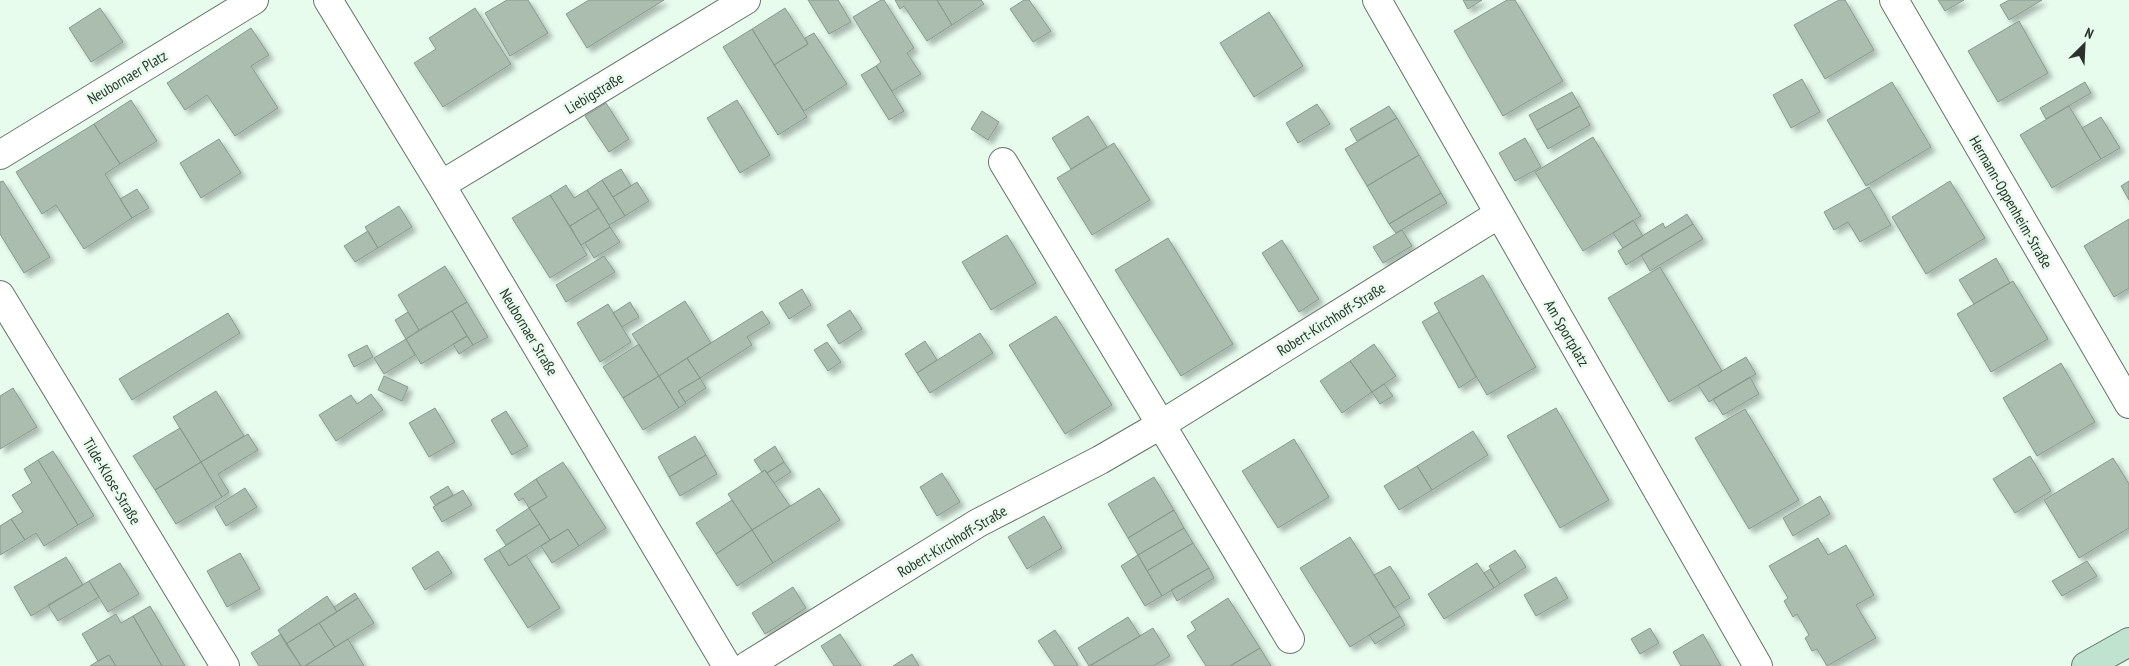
<svg xmlns="http://www.w3.org/2000/svg" width="2129" height="666" viewBox="0 0 2129 666" font-family="'PT Sans Narrow',sans-serif">
<defs>
<filter id="shadow"><feDropShadow dx="4.5" dy="4.5" stdDeviation="2.5" flood-color="#0004"/></filter>
</defs>
<rect width="100%" height="100%" fill="#e8fcee"/>
<path fill="#aabdaf" stroke="#889a8d" filter="url(#shadow)" d="M507,0H528L548,33L510,56L485,13Z
M589,0H664L587,48L566,14Z
M808,0H838L851,22L829,34Z
M881,0H884L914,48L907,53L921,74L892,91L876,66L881,62L853,17Z
M895,0H937L952,25L927,41L904,6L900,9Z
M937,0H981L984,4L952,25Z
M1024,0H1029L1051,31L1033,42L1010,9Z
M1463,0H1482L1468,9Z
M1507,0H1515L1563,81L1503,116L1454,31Z
M1839,0H1845L1874,50L1825,79L1794,25Z
M1938,0H1964L1945,11Z
M2009,0H2042L2009,20L2000,5Z
M100,8L123,42L91,62L69,28Z
M475,8L511,64L443,107L414,63L436,49L429,38Z
M785,8L808,44L774,65L752,29Z
M1269,12L1303,66L1254,97L1220,43Z
M2019,21L2048,73L1998,102L1968,51Z
M251,28L269,55L251,66L278,108L235,136L207,95L185,110L167,83Z
M752,29L807,117L778,135L723,47Z
M814,33L847,84L804,111L774,65L808,44L805,38Z
M876,66L904,111L889,120L861,75Z
M1802,79L1820,112L1791,128L1773,95Z
M1892,82L1931,147L1866,186L1827,120Z
M2085,82L2091,93L2046,119L2040,108Z
M1572,92L1580,106L1537,130L1529,115Z
M131,100L157,141L120,164L94,124Z
M737,100L770,155L740,173L707,118Z
M606,103L629,139L609,152L585,116Z
M1317,104L1330,124L1298,143L1286,123Z
M1389,106L1397,118L1357,141L1350,129Z
M1580,106L1590,125L1548,149L1537,130Z
M2069,106L2101,159L2052,188L2020,135Z
M982,111L999,122L988,140L971,129Z
M1088,116L1107,147L1071,169L1052,138Z
M2101,117L2120,148L2101,159L2082,128Z
M1397,118L1419,155L1367,186L1345,149Z
M94,124L120,164L105,174L132,218L84,249L56,205L42,214L16,172Z
M1593,137L1641,216L1583,251L1535,172Z
M1525,138L1541,167L1515,181L1499,153Z
M219,139L241,173L201,198L180,163Z
M1114,143L1150,200L1092,235L1057,178Z
M1419,155L1441,193L1389,224L1367,186Z
M621,169L631,186L613,197L602,180Z
M602,180L625,216L609,225L587,190Z
M3,181L50,257L24,273L0,234V182Z
M1950,181L1985,238L1926,274L1892,217Z
M2129,181V200L2121,186Z
M637,182L649,201L625,216L613,197Z
M566,185L574,198L587,190L599,208L570,226L550,195Z
M1869,187L1891,225L1860,242L1848,222L1834,230L1824,212Z
M137,189L149,208L132,218L120,199Z
M1441,193L1447,203L1396,233L1389,224Z
M550,195L587,255L550,278L512,218Z
M399,206L412,227L378,248L365,227Z
M599,208L610,227L581,245L570,226Z
M1687,214L1693,224L1626,265L1618,251L1663,223L1665,228Z
M2129,219V288L2114,297L2084,246Z
M1633,220L1643,236L1623,248L1613,233Z
M1693,224L1703,239L1650,271L1641,255Z
M610,227L620,242L594,258L585,243Z
M1402,230L1412,246L1383,263L1373,247Z
M368,231L378,248L355,262L344,246Z
M1007,235L1036,283L991,310L962,262Z
M1168,238L1233,344L1181,376L1115,270Z
M1282,240L1319,299L1299,312L1262,253Z
M604,256L615,272L566,302L556,285Z
M1996,258L2010,283L1974,304L1959,280Z
M445,266L467,302L419,330L398,295Z
M1660,267L1722,371L1669,402L1608,298Z
M1483,275L1536,367L1487,395L1434,303Z
M2013,281L2048,339L1991,372L1957,314Z
M802,289L811,305L789,319L779,303Z
M685,301L711,343L659,376L632,334Z
M467,302L488,337L473,345L452,311Z
M630,302L639,317L622,327L613,313Z
M608,304L631,342L600,362L577,323Z
M850,310L862,329L839,344L827,325Z
M452,311L467,336L421,364L406,339Z
M762,311L770,323L747,337L752,345L700,378L687,358Z
M408,312L419,330L406,339L395,320Z
M1439,312L1476,377L1459,388L1422,322Z
M228,313L240,333L132,400L119,379Z
M1056,316L1112,405L1065,434L1009,345Z
M980,333L993,353L930,393L917,373Z
M467,336L473,345L459,354L453,344Z
M406,339L415,355L384,374L374,358Z
M925,341L937,360L917,373L905,354Z
M827,342L841,362L828,371L814,350Z
M639,344L659,376L623,398L603,367Z
M1374,344L1396,376L1372,392L1350,361Z
M367,345L373,357L354,367L348,355Z
M1746,357L1756,374L1709,402L1698,385Z
M687,358L700,378L678,391L686,403L679,408L659,376Z
M1350,361L1372,392L1342,413L1320,381Z
M2061,363L2095,422L2037,456L2003,398Z
M384,376L408,387L402,401L378,390Z
M659,376L679,408L643,430L623,398Z
M1750,377L1759,394L1723,415L1713,399Z
M700,378L706,388L685,402L678,391Z
M1384,384L1393,396L1380,404L1372,392Z
M13,388L37,427L0,449V396Z
M216,391L244,436L201,462L173,417Z
M371,394L383,410L336,441L319,415L351,395L357,404Z
M435,408L455,442L429,457L409,423Z
M1556,408L1609,500L1560,528L1507,436Z
M1745,409L1799,500L1749,529L1695,438Z
M506,411L528,446L512,455L491,420Z
M180,428L201,462L155,490L133,456Z
M1473,431L1488,455L1432,490L1417,466Z
M248,434L258,450L218,474L229,492L222,497L201,462Z
M695,436L706,455L669,477L658,457Z
M1294,439L1329,497L1278,528L1242,471Z
M775,446L784,462L767,473L765,470L762,472L754,460Z
M53,451L94,516L78,525L38,460Z
M706,455L717,474L680,496L669,477Z
M2030,456L2051,491L2015,513L1993,479Z
M2113,458L2129,484V528L2079,558L2044,500Z
M38,460L78,525L44,546L36,533L25,540L11,519L23,512L12,495L32,483L24,469Z
M201,462L222,497L176,524L155,490Z
M563,462L606,528L579,546L568,529L550,540L529,508L547,497L536,479Z
M784,462L791,472L774,483L767,473Z
M1417,466L1432,490L1399,510L1384,486Z
M765,470L790,506L752,530L728,494Z
M942,473L960,502L937,516L920,487Z
M1154,477L1174,510L1128,538L1108,504Z
M536,479L547,497L529,508L523,498L519,501L514,494Z
M448,486L453,495L435,505L430,497Z
M245,488L257,507L226,526L215,507Z
M819,488L840,520L773,563L752,530Z
M463,490L472,505L442,522L433,507Z
M1820,496L1830,514L1793,536L1783,518Z
M732,500L752,530L716,554L696,523Z
M529,508L540,524L506,545L496,530Z
M1174,510L1184,528L1138,555L1128,538Z
M1044,516L1062,548L1027,569L1008,537Z
M11,519L25,540L0,555V526Z
M540,524L550,540L509,566L499,550Z
M1184,528L1193,543L1147,571L1138,555Z
M568,529L579,546L552,563L541,546Z
M752,530L773,563L737,586L716,554Z
M1350,537L1400,616L1350,647L1300,568Z
M1818,538L1828,555L1846,545L1874,595L1856,605L1876,638L1827,666L1817,649L1812,651L1805,638L1809,635L1797,614L1793,617L1784,601L1788,598L1769,566Z
M1193,543L1209,568L1162,596L1147,571Z
M499,550L509,566L526,555L560,608L528,628L484,559Z
M1515,550L1526,567L1500,584L1489,566Z
M438,551L452,573L425,590L412,568Z
M240,553L260,589L227,607L207,571Z
M1138,555L1162,596L1145,606L1121,566Z
M66,557L83,585L31,616L14,587Z
M2087,561L2097,576L2062,596L2052,581Z
M120,563L139,594L108,612L89,581Z
M1477,563L1494,588L1444,619L1428,594Z
M1390,566L1410,598L1394,608L1374,575Z
M1209,568L1214,578L1177,601L1171,590Z
M1490,569L1500,584L1494,588L1484,573Z
M1556,577L1568,598L1536,616L1524,595Z
M89,581L99,597L58,621L48,605Z
M793,587L806,608L765,634L752,613Z
M355,593L358,598L337,612L334,607Z
M327,596L337,612L286,644L278,630Z
M358,598L374,623L335,647L319,623Z
M1228,598L1260,648L1230,666H1206L1187,636L1196,630L1191,622Z
M150,606L185,666H162L133,616Z
M116,614L121,623L133,616L162,666H116L109,655L98,661L82,634Z
M1400,616L1405,625L1375,644L1369,635Z
M1128,617L1140,636L1089,666L1078,648Z
M319,623L335,647L305,666H301L286,644Z
M1153,628L1170,656L1153,666H1090Z
M1650,628L1659,643L1640,654L1631,639Z
M1055,630L1078,665L1076,666H1055L1038,641Z
M281,634L301,666H259L251,653Z
M840,634L861,666H834L821,646Z
M1703,634L1721,666H1681L1673,652Z
M348,639L364,666H305L335,647Z
M1260,648L1271,666H1230Z
M912,654L919,666H893Z
M109,655L116,666H90L98,661Z"/>
<g fill="none" stroke-linecap="round" stroke-linejoin="round">
<defs>
<path id="street" d="M328,0L441,185L727,666
M1377,0L1758,666
M1894,0L2129,404
M0,155L254,0
M1003,162L1290,639
M441,185L746,0
M0,295L225,666
M747,666L978,523L1100,460L1162,424L1499,214"/>
<path id="secondary" d="M2086,666L2129,642"/>
</defs>
<use href="#street" stroke="#637568" stroke-width="30"/>
<use href="#secondary" stroke="#637568" stroke-width="30"/>
<use href="#street" stroke="#fff" stroke-width="28"/>
<use href="#secondary" stroke="#c0e3d0" stroke-width="28"/>
</g>
<g text-anchor="middle" dominant-baseline="central" stroke-width="5" stroke-linejoin="round" paint-order="stroke">
<g font-size="15" fill="#2b322d" stroke="#e8fcee">
<text transform="translate(127 77) rotate(-31)">Neubornaer Platz</text>
<text transform="translate(594 93) rotate(-31)">Liebigstraße</text>
<text transform="translate(2011 202) rotate(60)">Hermann-Oppenheim-Straße</text>
<text transform="translate(1331 319) rotate(-32)">Robert-Kirchhoff-Straße</text>
<text transform="translate(529 332) rotate(59)">Neubornaer Straße</text>
<text transform="translate(1567 333) rotate(60)">Am Sportplatz</text>
<text transform="translate(112 481) rotate(59)">Tilde-Klose-Straße</text>
<text transform="translate(952 541) rotate(-31)">Robert-Kirchhoff-Straße</text>
</g>
</g>
<g transform="translate(2084 45) rotate(24)" stroke="#e8fcee" stroke-width="4" paint-order="stroke">
<path d="M0-4L9 19L0 12L-9 19Z" fill="#2b322d"/>
<text y="-8" font-size="14" font-weight="bold" text-anchor="middle" fill="#2b322d">N</text>
</g>
</svg>
